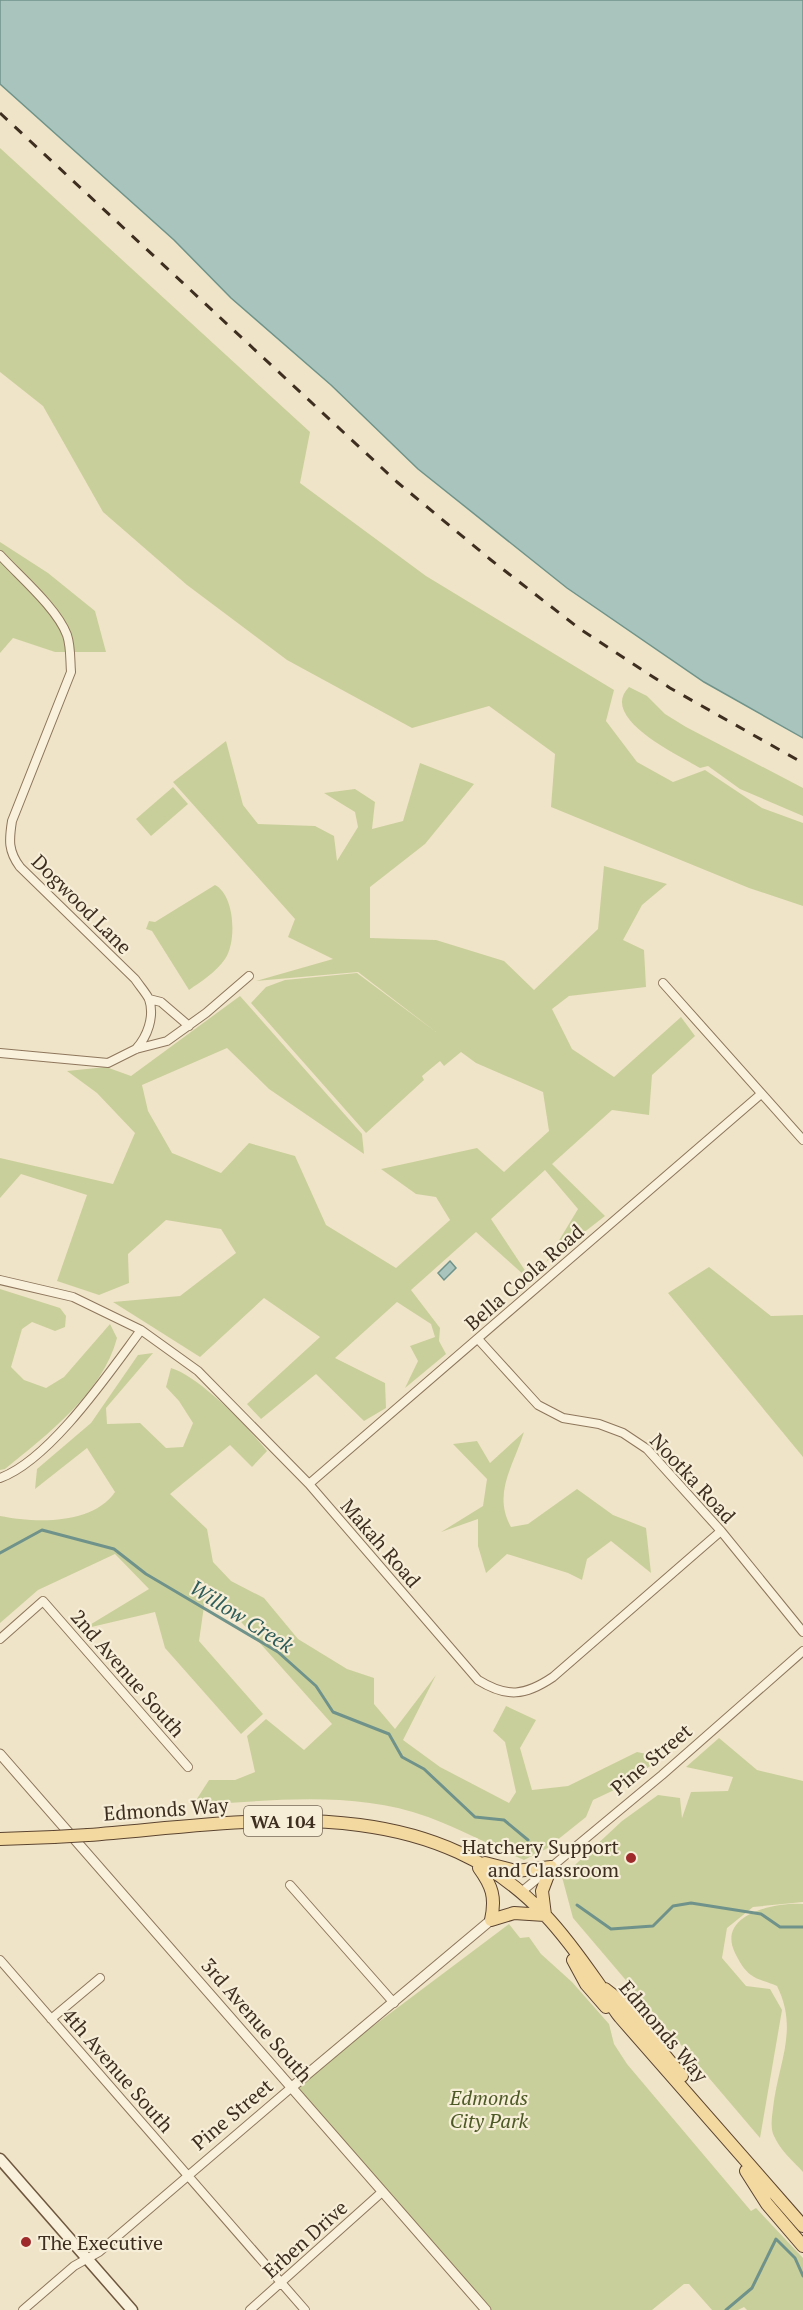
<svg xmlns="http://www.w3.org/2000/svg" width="803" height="2310" viewBox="0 0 803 2310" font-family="'PT Serif',serif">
<rect width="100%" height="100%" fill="#f0e4c8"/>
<path fill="#c9cf9b" d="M0,148L310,432L300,483L426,576L614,690L606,721L637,762L673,782L705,770L762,808L803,823V906L749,888L551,807L555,754L489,706L412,728L287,660L187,585L103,512L43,406L0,372Z
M0,542L48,573L95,611L106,652H55L13,638L0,653Z
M629,687L647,696L665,714L686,727L803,788V816L740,789L708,766L700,768C678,755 598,718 629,687Z
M226,741L243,805L258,824L315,826L334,836L337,861L358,827L355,812L324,793L355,789L375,802L372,829L403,821L420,763L474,784L425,844L370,887V938L436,940L504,961L534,990L598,929L604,866L667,884L642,905L623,940L644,950L646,987L569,996L552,1009L572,1049L614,1077L681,1017L695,1036L652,1075L649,1115L612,1110L552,1164L605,1216L546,1262L578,1209L545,1170L491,1219L534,1284L476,1232L411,1290L440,1328L439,1341L446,1354L405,1388L418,1361L410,1346L435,1337L431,1324L397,1302L335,1358L385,1383L386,1408L364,1421L316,1374L261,1419L247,1404L320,1337L264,1298L200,1357L113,1302L180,1296L236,1253L221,1229L166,1220L128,1254L129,1283L99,1295L57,1281L87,1195L21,1174L0,1198V1158L113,1184L135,1133L97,1093L67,1071L106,1067L131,1076L240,996L362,1134L364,1154L269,1089L227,1048L142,1085L148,1111L172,1153L221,1173L249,1143L295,1156L326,1225L396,1268L450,1220L436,1197L416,1194L381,1169L477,1148L504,1172L549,1131L543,1092L476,1063L461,1052L444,1066L440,1061L422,1076L424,1080L366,1133L251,1003L266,987L285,980L357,973L436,1032L358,972L256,981L333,959L288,937L295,919L173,782Z
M173,787L188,804L151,836L136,819Z
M215,885C235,895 237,942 225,959C216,972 202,981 189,990L152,931L146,929L149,921L155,922Z
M709,1267L771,1316L803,1315V1457L668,1293Z
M0,1289L60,1308L66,1316L65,1327L55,1331L32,1322L22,1329L11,1367L24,1380L46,1388L64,1377L110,1324L117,1338C103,1392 47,1435 5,1469L0,1470Z
M153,1353L106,1408L107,1424L140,1423L166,1448L183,1447L193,1423L179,1401L166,1387L171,1368C200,1377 247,1426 267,1451L252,1467L230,1445L170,1494L207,1529L213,1562L231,1581L264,1598L298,1639L347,1669L374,1678V1704L395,1729L436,1675L403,1740L440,1767L509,1803L516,1792L505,1742L493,1731L506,1706L536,1720L520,1748L532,1790L568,1786L637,1752L661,1757L629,1783L593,1800L586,1817L546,1849L524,1860C492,1846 460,1829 428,1817C353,1790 270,1801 193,1805L209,1780H235L255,1772L247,1736L266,1719L304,1750L332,1724L226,1605L205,1599L199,1641L263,1714L241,1734L165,1648L155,1612L83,1629L149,1589L115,1554L38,1590L0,1623V1516C36,1523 92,1525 115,1492L87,1448L35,1489L37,1469L91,1423L138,1355Z
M524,1432C514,1465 492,1493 511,1527L528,1524L577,1489L613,1515L646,1528L651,1573L611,1541L587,1559L582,1580L568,1573L507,1554L486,1573L478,1546V1519L441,1532L483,1506L487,1479L453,1444L477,1441L490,1463Z
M719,1738L757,1770L803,1781V1902L753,1907L727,1928L722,1958L746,1986L770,1989L782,2010L760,2138L573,1918L562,1877L622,1821L658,1795L680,1798L682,1818L691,1792L728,1791L733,1777L686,1767Z
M803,1904V2172C793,2161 780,2150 774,2136C770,2128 772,2117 773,2108C778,2063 799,2030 777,1986C769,1982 757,1980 751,1975C744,1970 739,1961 735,1953C716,1914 776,1902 803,1904Z
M509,1924L520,1938L529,1937L541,1954L572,1982L609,2024L614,2044L627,2064L751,2211L756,2208L803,2258V2310H747L744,2307L738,2310H712L689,2284H684L652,2310H486L292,2087Z"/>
<path fill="#a9c4bc" stroke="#6f938a" stroke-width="1.5" d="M0,0H803V738L704,682L567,588L418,469L331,385L231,298L174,240L0,84Z
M450,1261L456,1268L444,1280L438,1273Z"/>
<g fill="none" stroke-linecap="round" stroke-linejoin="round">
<path stroke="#6f938a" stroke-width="3" d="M0,1553L42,1530L114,1549L146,1574L278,1652L316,1686L333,1712L389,1734L402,1757L424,1769L475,1817L504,1820L528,1840
M577,1905L611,1929L653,1926L673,1906L691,1903L761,1914L780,1927H803
M726,2310L752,2288L776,2239L795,2258L803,2276"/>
<defs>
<path id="minor" d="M0,555C19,576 57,608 67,635C71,647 70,660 71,672L12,821C9,840 8,851 20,867L135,979C139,985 146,993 149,999C155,1017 147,1037 136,1049
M663,983L803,1140
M149,999L161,1002L189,1026
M0,1053L108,1063L136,1049L167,1041L206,1013L249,976
M0,1280L73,1297L141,1330L198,1371L309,1484L478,1680C507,1698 525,1696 553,1677L721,1531
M478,1339L538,1405L563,1418L599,1424L623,1433L647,1449L721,1531L803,1632
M0,1478C50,1460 109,1373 141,1330
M309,1484L761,1094
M0,1639L43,1601L188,1767
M290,1885L394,2003
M520,1893L662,1775L803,1651
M0,1960L305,2310
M51,2019L100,1978
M23,2310L74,2266L99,2252L292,2087
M250,2310L382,2192"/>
<path id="tertiary" d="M0,1754L486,2310
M292,2087L491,1920"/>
<path id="secondary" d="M0,2159L132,2310"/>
<path id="primary" d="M88,1835C245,1823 424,1786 545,1915C564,1935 582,1960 598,1983C606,1994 611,2006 620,2017L803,2226
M0,1839L54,1837
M485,1863L516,1871L551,1867
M479,1868C492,1886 496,1897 491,1920
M545,1915L542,1891L551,1867
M491,1920L514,1913L545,1915
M573,1960L586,1984L606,2007
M605,1989L619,2000L682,2076
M746,2171L767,2204L803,2246"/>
</defs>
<use href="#minor" stroke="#8d765c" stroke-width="10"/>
<use href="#tertiary" stroke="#8d765c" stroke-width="11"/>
<use href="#secondary" stroke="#6f573f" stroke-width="13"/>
<use href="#primary" stroke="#5b4430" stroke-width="14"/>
<use href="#minor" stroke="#faf1dc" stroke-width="8"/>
<use href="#tertiary" stroke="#faf1dc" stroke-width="9"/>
<use href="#secondary" stroke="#faf1dc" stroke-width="10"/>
<use href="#primary" stroke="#f3d9a0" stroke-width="12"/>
<path stroke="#3d2e20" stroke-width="3" stroke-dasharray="10 10" stroke-linecap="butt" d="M0,113L397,482L491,560L580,629L670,688L803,763"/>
<defs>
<path id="primary-bridge" d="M54,1837L88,1835"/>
</defs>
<use href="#primary-bridge" stroke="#5b4430" stroke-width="14" stroke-linecap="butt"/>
<use href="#primary-bridge" stroke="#f3d9a0" stroke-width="12"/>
</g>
<g fill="#9e2a2b" stroke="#f7eed8" stroke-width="2">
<circle cx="631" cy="1858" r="6"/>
<circle cx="26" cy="2242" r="6"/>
</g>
<g text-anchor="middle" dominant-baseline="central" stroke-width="4.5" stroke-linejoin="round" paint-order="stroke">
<rect fill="#f7eed8" stroke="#756857" stroke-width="1.5" x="244" y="1806" width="78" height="30" rx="4.5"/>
<g font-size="18" font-weight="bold" fill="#3d2e20">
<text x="283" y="1821">WA 104</text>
</g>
<g font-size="20" fill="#3d2e20" stroke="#f7eed8">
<text transform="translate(82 904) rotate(45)">Dogwood Lane</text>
<text transform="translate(524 1277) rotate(-41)">Bella Coola Road</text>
<text transform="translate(693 1478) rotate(47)">Nootka Road</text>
<text transform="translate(381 1543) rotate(49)">Makah Road</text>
<text transform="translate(128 1673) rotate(49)">2nd Avenue South</text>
<text transform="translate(651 1759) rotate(-40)">Pine Street</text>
<text transform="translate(166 1809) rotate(-4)">Edmonds Way</text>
<text transform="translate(257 2020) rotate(49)">3rd Avenue South</text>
<text transform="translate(664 2031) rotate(50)">Edmonds Way</text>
<text transform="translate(118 2070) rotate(49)">4th Avenue South</text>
<text transform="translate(232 2114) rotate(-40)">Pine Street</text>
<text transform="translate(305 2239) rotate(-42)">Erben Drive</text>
</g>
<g font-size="20" fill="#3d2e20" stroke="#f7eed8" text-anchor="end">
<text x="619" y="1846">Hatchery Support<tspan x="619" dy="23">and Classroom</tspan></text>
<text x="38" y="2242" text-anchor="start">The Executive</text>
</g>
<g font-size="20" font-style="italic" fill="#4d5a26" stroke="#f7eed8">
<text x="489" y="2097">Edmonds<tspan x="489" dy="23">City Park</tspan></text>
</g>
<g font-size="21" font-style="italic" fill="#2f5d5a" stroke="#f7eed8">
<text transform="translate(242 1616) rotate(32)">Willow Creek</text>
</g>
</g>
</svg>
